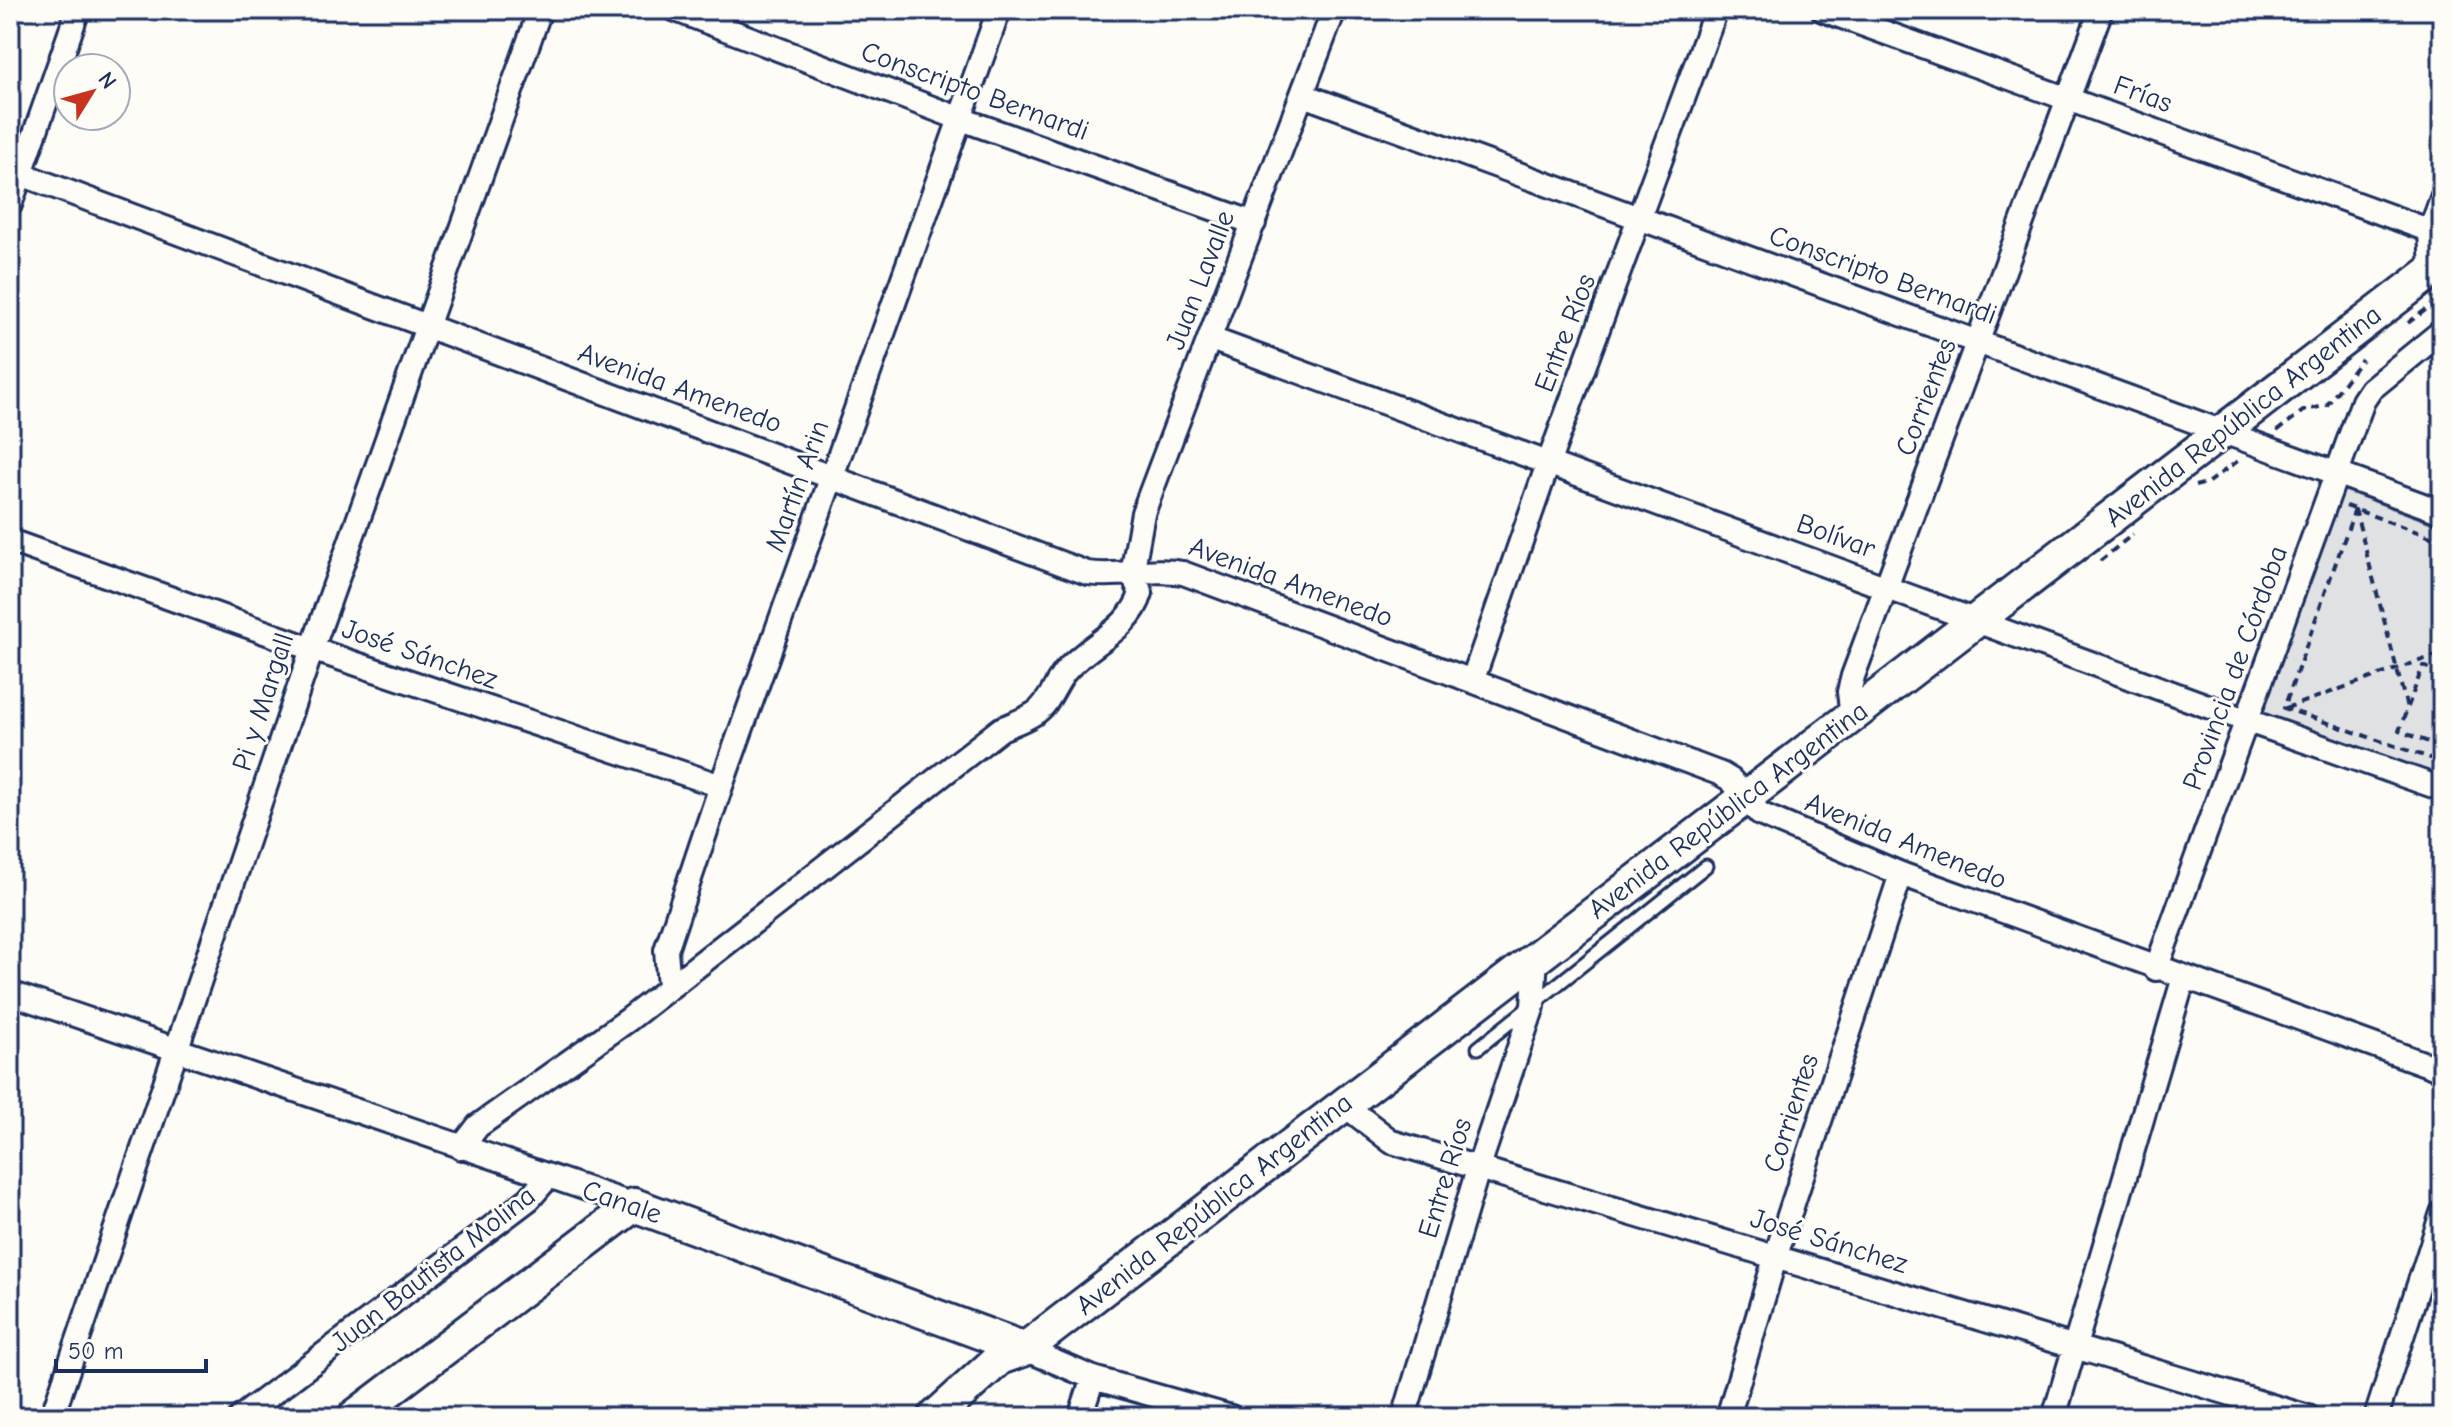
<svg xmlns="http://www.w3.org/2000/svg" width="2452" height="1427" viewBox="0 0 2452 1427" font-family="'Comic Neue',sans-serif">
<rect width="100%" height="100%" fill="#fdfcf7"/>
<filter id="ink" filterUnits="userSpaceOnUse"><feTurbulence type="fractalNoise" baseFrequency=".0125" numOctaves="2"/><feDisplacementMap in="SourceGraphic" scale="16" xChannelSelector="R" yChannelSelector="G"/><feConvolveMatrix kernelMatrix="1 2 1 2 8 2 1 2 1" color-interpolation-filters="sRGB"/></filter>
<g filter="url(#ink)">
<path fill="#e0e1e3" stroke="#7e88a0" stroke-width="2" d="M2343,490L2442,527V780L2262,714Z"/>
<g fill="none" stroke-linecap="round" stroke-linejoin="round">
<defs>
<path id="lane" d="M1478,1048L1706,866"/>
<path id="street" d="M676,10L961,119L1254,223
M1823,10L2442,235
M1303,95L2442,512
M10,170L1087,573C1120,578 1150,567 1183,573L1721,774L1731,780L1760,814L1901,874L2442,1070
M10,205L78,10
M2432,271L2430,231L2442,198
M1211,339L2248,721L2442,789
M10,541L312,649L721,786
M1473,679L1548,464L1716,10
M1852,717L1849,692L1853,676L2101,10
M2156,969L2363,401L2371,389L2442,331
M669,986L666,950L721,786L999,10
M10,993L634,1205
M1343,1104L1392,1142L2308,1417
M461,1148L478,1126L628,1020L1001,729C1012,724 1025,720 1035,713C1049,704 1054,686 1064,673C1086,645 1130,631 1141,593L1132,574L1143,513L1334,10
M1025,1349L1093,1378L1231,1417
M52,1417L312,649L540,10
M241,1417L529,1199L548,1177
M1080,1417L1093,1378
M1404,1417L1479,1166L1533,1006L1536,957
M1728,1417L1776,1255L1901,874
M2054,1417L2184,977
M2376,1417L2442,1213"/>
<path id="secondary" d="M354,1417L634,1205L1025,1349
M935,1417L1000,1358L1025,1349C1497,986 1971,627 2442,263"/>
</defs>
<use href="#lane" stroke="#1b2f5e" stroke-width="17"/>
<use href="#street" stroke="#1b2f5e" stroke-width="28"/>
<use href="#secondary" stroke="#1b2f5e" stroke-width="38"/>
<path stroke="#1b2f5e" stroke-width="4" stroke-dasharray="8 6" stroke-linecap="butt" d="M2408,323L2432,305
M2277,431L2303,411L2327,405L2362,359
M2195,486L2207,483L2242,458
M2346,506L2442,541
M2355,509L2284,708L2442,762
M2355,509L2407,708
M2441,541L2438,561L2442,583
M2100,561L2133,534
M2442,673L2423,666L2399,731L2442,747
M2286,708L2442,653"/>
<use href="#lane" stroke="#fdfcf7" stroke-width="11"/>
<use href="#street" stroke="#fdfcf7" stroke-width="22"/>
<use href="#secondary" stroke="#fdfcf7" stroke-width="32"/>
</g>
</g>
<g text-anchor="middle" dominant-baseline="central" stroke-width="6" stroke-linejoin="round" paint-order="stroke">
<g font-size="28" fill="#1b2f5e" stroke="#fdfcf7">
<text transform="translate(975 91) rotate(20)">Conscripto Bernardi</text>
<text transform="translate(2143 94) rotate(20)">Frías</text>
<text transform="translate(1883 275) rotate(20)">Conscripto Bernardi</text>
<text transform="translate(1200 280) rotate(-69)">Juan Lavalle</text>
<text transform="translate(1565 333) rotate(-69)">Entre Ríos</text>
<text transform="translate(680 388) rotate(20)">Avenida Amenedo</text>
<text transform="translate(1926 397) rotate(-69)">Corrientes</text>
<text transform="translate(2243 416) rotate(-38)">Avenida República Argentina</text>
<text transform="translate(797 486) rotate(-70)">Martín Arin</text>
<text transform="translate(1836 536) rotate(20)">Bolívar</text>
<text transform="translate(1291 582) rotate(20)">Avenida Amenedo</text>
<text transform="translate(420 654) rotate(19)">José Sánchez</text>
<text transform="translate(2235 668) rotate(-70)">Provincia de Córdoba</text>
<text transform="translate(263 702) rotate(-72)">Pi y Margall</text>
<text transform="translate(1728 810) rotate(-37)">Avenida República Argentina</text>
<text transform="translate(1906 841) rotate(22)">Avenida Amenedo</text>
<text transform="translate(1791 1113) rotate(-72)">Corrientes</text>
<text transform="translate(1445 1178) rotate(-73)">Entre Ríos</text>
<text transform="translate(622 1202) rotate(19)">Canale</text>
<text transform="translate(1214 1204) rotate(-38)">Avenida República Argentina</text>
<text transform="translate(1829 1241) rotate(17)">José Sánchez</text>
<text transform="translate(433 1269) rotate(-38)">Juan Bautista Molina</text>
</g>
</g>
<rect width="2452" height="1427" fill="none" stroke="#fdfcf7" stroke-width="40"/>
<rect x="20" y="20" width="2412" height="1387" fill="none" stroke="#1b2f5e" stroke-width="3" filter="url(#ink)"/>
<g transform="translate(92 92) rotate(53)"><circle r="38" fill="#fdfcf7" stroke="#a3aaba" stroke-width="2"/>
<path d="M0-6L14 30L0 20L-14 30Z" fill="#c8321e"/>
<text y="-12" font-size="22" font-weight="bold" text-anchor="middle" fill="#1b2f5e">N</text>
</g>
<path d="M56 1359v12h150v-12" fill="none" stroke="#1b2f5e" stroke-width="4"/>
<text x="68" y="1359" font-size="24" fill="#1b2f5e" stroke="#fdfcf7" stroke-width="6" paint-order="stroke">50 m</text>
</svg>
